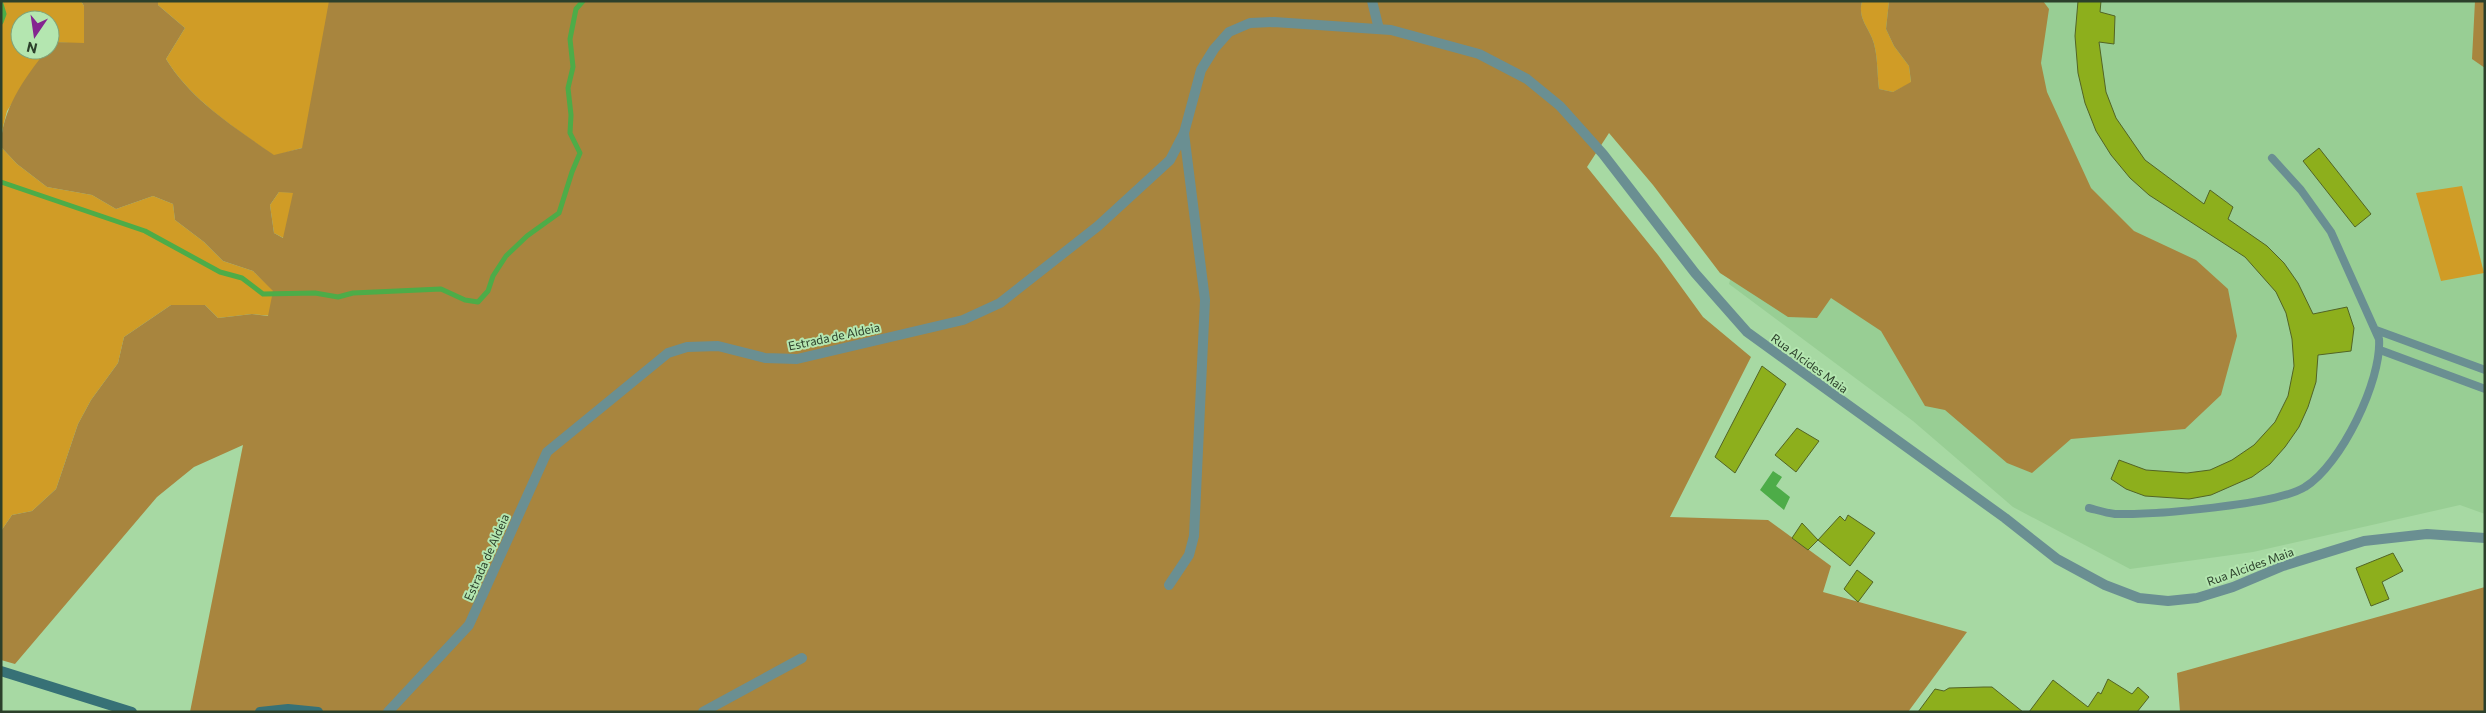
<svg xmlns="http://www.w3.org/2000/svg" width="2486" height="713" viewBox="0 0 2486 713" font-family="Commissioner,sans-serif">
<rect width="100%" height="100%" fill="#a7d9a3"/>
<path fill="#98ce94" d="M1804,1H2485V514L2460,505L2253,552L2130,569L2013,507L1913,421L1729,284Z"/>
<path fill="#d09c26" d="M1,1H81L84,6V44L54,42L50,46V20H20V50H47L7,111L1,135V22L4,14Z
M158,1H512L367,129L274,156C234,127 192,101 166,59L185,28L158,5Z
M520,1H796L790,25L758,50L738,96L734,141L712,197L690,211L638,207L553,237L536,253L524,296L490,313H414L390,364L370,367L322,321L252,314L218,318L205,305H171L124,337L118,363L91,400L78,424L56,489L32,511L12,515L1,531V147L17,164L47,187L92,195L116,209L153,196L173,204L175,220L204,242L223,261L253,271L288,304L308,305L320,301L329,276L323,259L274,233L270,205L279,192L314,193L338,206L364,208L397,173L422,157L439,169C428,186 429,199 432,219L449,224L478,217L531,199L536,160L525,118L537,68L538,21Z
M1862,1H1889L1886,29L1894,46L1909,66L1911,83L1893,92L1879,89C1877,73 1878,52 1872,38C1866,24 1858,17 1862,1Z
M2462,186L2484,273L2441,281L2416,193Z"/>
<path fill="#a8853e" fill-rule="evenodd" d="M81,1H158V5L185,28L166,59C192,101 234,127 274,155L302,148L329,1H1862C1858,17 1866,24 1872,38C1878,52 1877,73 1879,89L1893,92L1911,82L1909,66L1894,46L1886,29L1889,1H2043L2049,9L2041,63L2047,92L2091,188L2134,231L2196,260L2228,289L2237,336L2221,395L2185,429L2071,439L2032,473L2007,463L1945,410L1925,406L1881,331L1831,298L1817,318L1788,317L1720,273L1653,185L1609,133L1587,167L1658,255L1703,317L1751,357L1670,517L1768,520L1831,566L1823,592L1967,632L1908,712H190L243,445L194,467L157,497L15,664L1,660V531L12,515L32,511L56,489L78,424L91,400L118,363L124,337L171,305H205L218,318L252,314L268,316L273,291L253,271L223,261L204,242L175,220L173,204L153,196L116,209L92,195L47,187L17,164L1,147C1,111 24,78 47,50H50L54,42L84,43V6ZM279,192L293,193L283,238L274,233L270,205Z
M2475,1H2485V68L2472,59Z
M2485,587V712H2180L2177,673Z"/>
<path fill="#4dac48" d="M1773,471L1782,477L1776,486L1790,497L1784,510L1760,490Z"/>
<g fill="none" stroke-linecap="round" stroke-linejoin="round">
<path stroke="#4dac48" stroke-width="5" d="M1,4L4,14L1,22
M1,182L145,231L220,272L242,278L263,294L315,293L338,297L353,293L441,289L465,300L478,302L488,291L493,276L506,256L527,236L559,213L572,172L580,153L570,133L571,115L568,88L573,67L570,39L576,9L583,1"/>
</g>
<path fill="#8daf1c" stroke="#526425" d="M2078,1H2101L2100,12L2115,16L2114,44L2099,42L2106,92L2116,118L2145,160L2204,204L2210,190L2233,207L2228,219L2267,246L2284,263L2298,283L2313,314L2347,307L2354,328L2351,351L2318,355L2316,382L2308,407L2299,427L2285,447L2270,464L2252,477L2211,495L2189,499L2145,496L2126,489L2111,479L2119,460L2146,470L2187,473L2210,470L2232,460L2254,445L2275,422L2288,396L2294,366L2292,339L2286,313L2276,292L2245,257L2149,195L2130,178L2111,155L2096,131L2085,103L2078,73L2075,36Z
M2319,148L2371,214L2355,227L2303,161Z
M1762,366L1786,384L1735,473L1715,457Z
M1797,428L1819,441L1796,472L1775,455Z
M1848,515L1875,533L1850,566L1818,540L1840,516L1845,521Z
M1802,523L1818,540L1808,550L1792,538Z
M2393,553L2403,571L2382,582L2389,599L2371,606L2356,568Z
M1857,570L1873,582L1858,602L1844,589Z
M2108,679L2132,694L2138,687L2149,697L2137,712H2029L2053,680L2088,707L2098,692L2101,694Z
M1984,687H1992L2023,712H1918L1935,689L1944,691L1949,688Z"/>
<g fill="none" stroke-linecap="round" stroke-linejoin="round">
<path stroke="#6a8f92" stroke-width="8" d="M2376,330L2485,370
M2380,350L2485,389
M2089,508C2097,510 2106,513 2115,514C2152,515 2277,505 2305,487C2341,465 2382,380 2379,339L2331,232L2301,190L2272,158"/>
<path stroke="#6a8f92" stroke-width="10" d="M1372,1L1379,29
M1169,585L1189,555L1194,536L1205,300L1184,133
M388,712L469,625L547,452L668,353L687,347L718,346L765,358L797,359L963,320L1000,303L1098,226L1170,160L1184,133L1201,70L1214,49L1229,32L1250,23L1274,22L1391,30L1479,54L1527,79L1560,106L1603,154L1695,273L1747,332L2005,518L2057,559L2105,585L2139,598L2168,601L2197,598L2233,587L2283,566L2364,541L2427,534L2485,538
M703,712L802,658"/>
<path stroke="#377176" stroke-width="10" d="M1,671L132,712
M260,712L288,709L318,712"/>
</g>
<g text-anchor="middle" dominant-baseline="central" stroke-width="4" stroke-linejoin="round" paint-order="stroke">
<g font-size="12" fill="#2c402b" stroke="#b4e6b0">
<text transform="translate(834 336) rotate(-12)">Estrada de Aldeia</text>
<text transform="translate(1810 363) rotate(36)">Rua Alcides Maia</text>
<text transform="translate(486 557) rotate(-66)">Estrada de Aldeia</text>
<text transform="translate(2250 566) rotate(-20)">Rua Alcides Maia</text>
</g>
</g>
<rect width="2486" height="713" fill="none" stroke="#2c402b" stroke-width="5"/>
<g transform="translate(35 35) rotate(193)"><circle r="24" fill="#b4e6b0" stroke="#7ea47b"/>
<path d="M0-4L9 19L0 12L-9 19Z" fill="#842590"/>
<text y="-8" font-size="14" font-weight="bold" text-anchor="middle" fill="#2c402b">N</text>
</g>
</svg>
